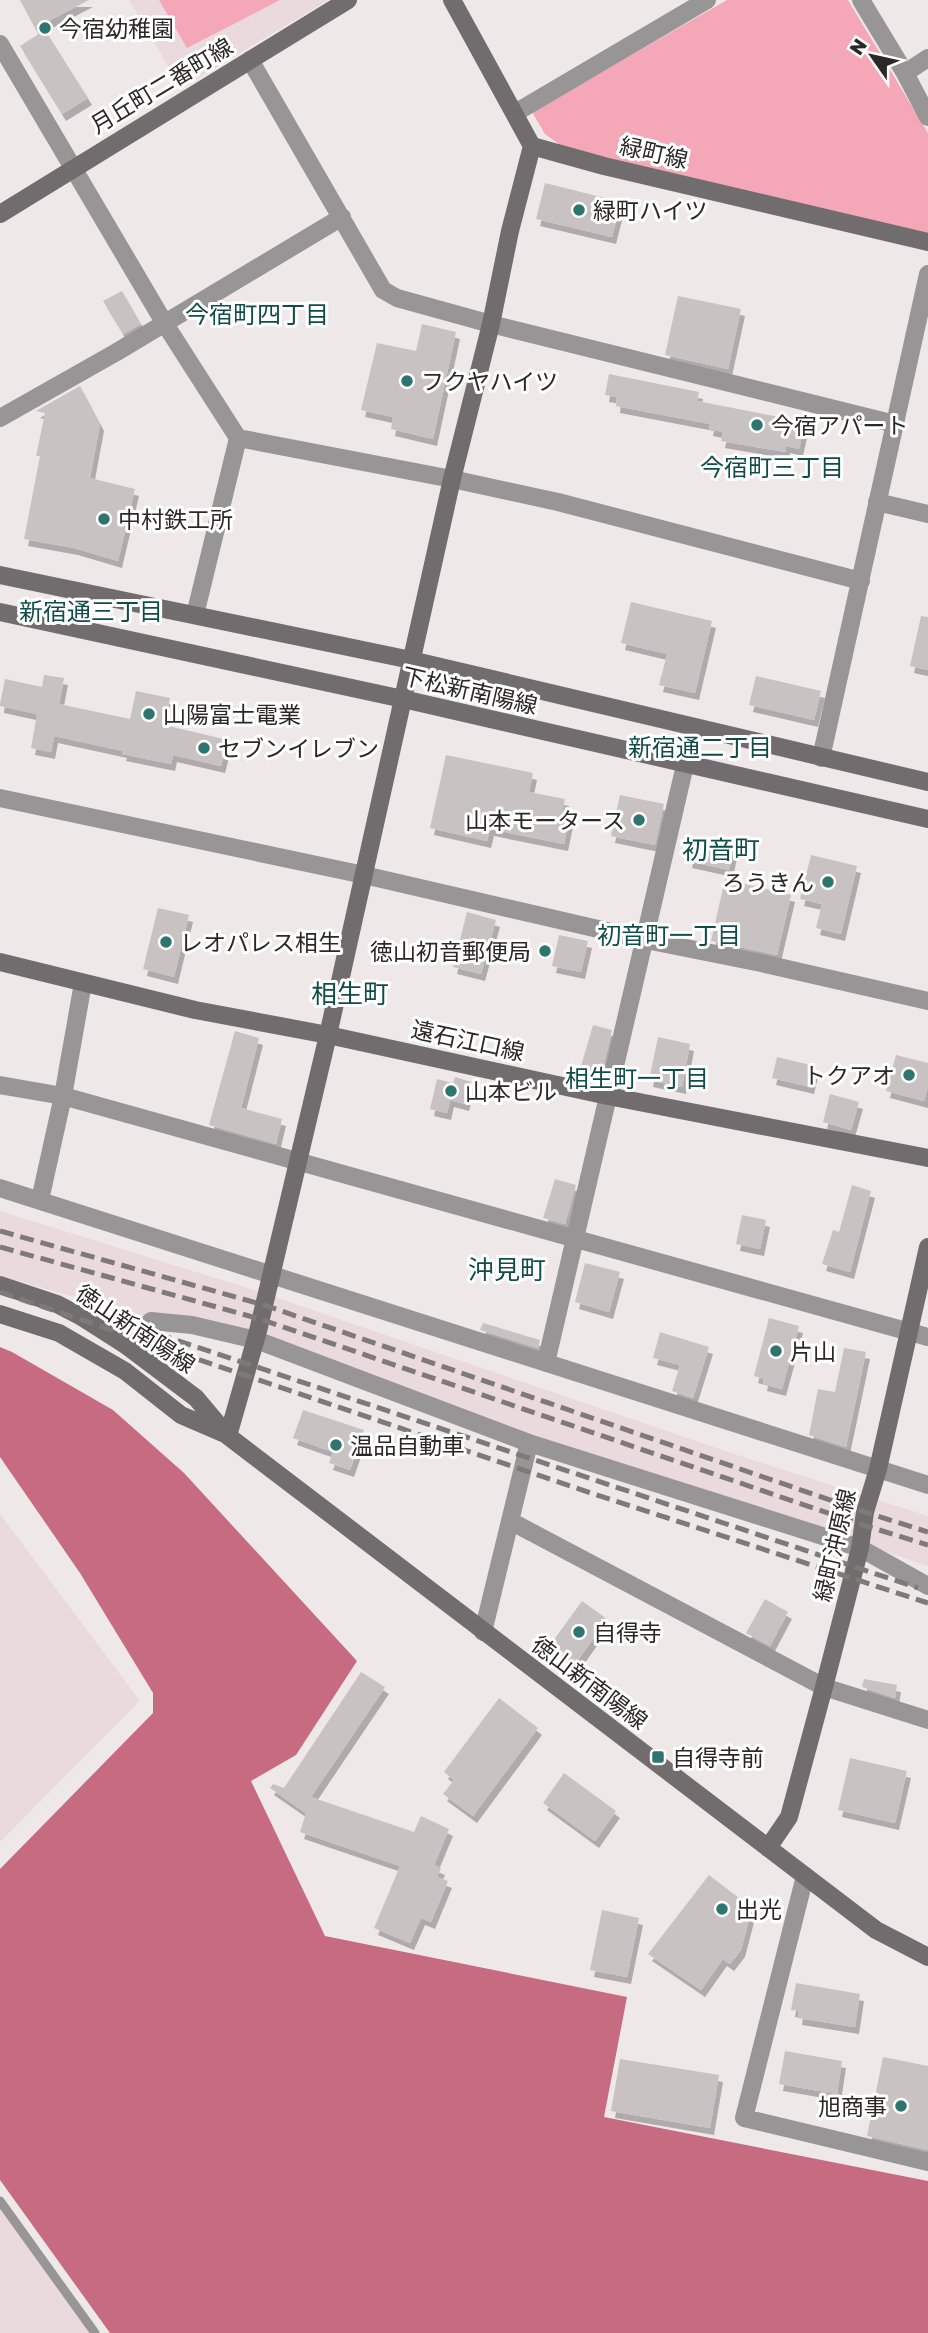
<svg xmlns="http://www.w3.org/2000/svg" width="928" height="2333" viewBox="0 0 928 2333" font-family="'Golos Text','Noto Sans JP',sans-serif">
<defs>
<filter id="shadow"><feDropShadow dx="4" dy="7" stdDeviation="0" flood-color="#0004"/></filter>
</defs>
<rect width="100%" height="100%" fill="#efe8e9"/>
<path fill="#ebdadd" d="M129,0H329L181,88Z
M0,1211L251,1289L740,1456L928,1516V1566L281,1355L0,1276Z
M0,1514L140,1701L0,1842Z
M0,2201L93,2333H0Z"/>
<path fill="#f4a8b7" d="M159,0H280L187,48Z
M727,0H848L928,133V240L563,147L545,134L532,112Z"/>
<path fill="#c76b80" d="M0,1347L12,1352L113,1410L184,1473L357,1661L296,1755L251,1781L325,1936L627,1997L604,2117L928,2181V2333H110L0,2180V1869L153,1713V1693L80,1573L0,1457Z"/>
<path fill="#c9c2c3" filter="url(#shadow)" d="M20,0H89L35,28Z
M45,30L88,98L62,114L20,46Z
M545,183L621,202L612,237L536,219Z
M122,291L141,324L123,334L103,301Z
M678,296L741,309L728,369L665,355Z
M422,324L456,332L433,439L391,429L393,417L361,410L377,343L416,351Z
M609,374L699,392L697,401L805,422L799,449L786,446L785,452L721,441L723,432L709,429L710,424L616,406L617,397L605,395Z
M80,386L100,424L90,478L135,489L118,561L74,548L24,539L40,456H36L45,413L36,411Z
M631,602L712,621L695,693L659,685L667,654L621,643Z
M921,616L928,617V670L910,666Z
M44,675L64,678L59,704L130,719L136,691L170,698L164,725L228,740L221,766L173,755L171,764L122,754L123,751L54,736L51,752L31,748L37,714L0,706V704L5,679L42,687Z
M756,676L821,691L814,720L749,705Z
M446,755L533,773L529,792L565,799L561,818L569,820L564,844L490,829L487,841L430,828Z
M620,795L664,804L655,845L611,836Z
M693,837L734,847L729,870L688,861Z
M811,855L857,866L841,934L816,928L822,904L800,899Z
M725,879L791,895L777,955L711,941Z
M158,908L189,915L174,977L143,969Z
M467,912L496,920L481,974L453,967Z
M559,935L588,941L581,972L552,966Z
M593,1025L612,1030L602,1072L581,1066Z
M235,1031L259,1038L241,1108L282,1119L276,1144L209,1125Z
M658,1037L690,1044L682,1087L649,1080Z
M896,1055L928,1063V1086L924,1101L886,1091Z
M777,1057L815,1066L810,1087L772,1078Z
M455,1077L471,1082L465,1104L450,1100L447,1113L430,1109L437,1079L453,1083Z
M830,1094L859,1102L851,1130L823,1122Z
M555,1179L576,1185L565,1224L543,1218Z
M852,1185L871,1191L850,1272L822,1264L833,1230L839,1232Z
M742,1215L766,1220L760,1249L736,1244Z
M585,1263L620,1272L609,1312L575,1302Z
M769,1318L799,1326L782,1389L763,1384L764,1379L754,1376Z
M483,1323L540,1340L538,1348L480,1330Z
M660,1332L709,1347L693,1398L672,1391L680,1365L653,1358Z
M844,1348L866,1352L846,1447L809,1435L818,1389L835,1392Z
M303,1410L364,1430L350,1470L329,1463L333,1452L293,1438Z
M765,1599L788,1612L770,1646L746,1633Z
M582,1601L607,1619L576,1663L550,1645Z
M361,1672L385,1687L311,1797L414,1832L421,1816L449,1829L434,1865L441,1868L437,1877L448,1881L431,1922L421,1918L410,1943L374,1928L400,1866L300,1832L306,1813L270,1788L273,1784L284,1788Z
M864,1679L897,1685L895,1698L862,1687Z
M499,1698L538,1728L473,1816L443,1794L454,1780L444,1772Z
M850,1758L907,1771L895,1823L838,1810Z
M564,1773L616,1811L595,1841L543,1803Z
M709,1875L752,1908L741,1950L730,1964L723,1959L701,1990L648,1954Z
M602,1910L639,1918L627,1977L590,1970Z
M796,1983L860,1994L855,2027L798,2018L799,2011L791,2010Z
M785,2051L842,2061L837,2094L779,2084Z
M883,2057L928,2066V2150L867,2136Z
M620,2059L719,2075L710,2128L611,2111Z"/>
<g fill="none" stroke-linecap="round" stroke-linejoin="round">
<path stroke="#989596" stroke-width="9" d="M0,2201L95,2333"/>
<path stroke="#989596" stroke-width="18" d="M861,0L905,73L928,117
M0,44L165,324L238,438L195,615
M250,60L383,290L397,298L491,324L895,424
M905,73L928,58
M515,113L707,0
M0,418L115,353L342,217
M238,438L452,479L558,502L861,581
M877,502L928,514
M821,758L928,274
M0,798L364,875L646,940L761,963L928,1001
M0,1085L63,1096L928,1337
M0,1188L928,1485
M40,1200L63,1096L83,983
M127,1346L151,1321L192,1325L256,1340L529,1443L860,1548L928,1586
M546,1363L685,765
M512,1522L824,1687L928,1720
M483,1632L529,1443
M805,1876L744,2118L928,2162"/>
<path stroke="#716d6e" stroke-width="18" d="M452,0L532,146L604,166L928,242
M0,214L348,0
M0,575L411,660L928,782
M0,612L403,699L928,819
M0,962L195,1010L328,1035L608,1096L928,1158
M0,1285L57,1304L80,1316L127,1346L196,1398L228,1436L876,1930L928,1957
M0,1314L59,1333L125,1371L181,1415L225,1434
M228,1436L258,1331L328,1035L452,479L491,324L510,231L532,146
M768,1848L789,1817L824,1687L860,1548L865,1512L878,1469L928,1247"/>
<path stroke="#7f7a7a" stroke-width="5" stroke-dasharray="14 7" stroke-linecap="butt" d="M0,1231L264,1305L865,1512L928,1532
M0,1247L260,1319L863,1525L928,1545
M0,1292L591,1493L928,1603
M98,1314L918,1588"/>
</g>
<g fill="#2d756e" stroke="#fff" stroke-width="2.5">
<circle cx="45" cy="28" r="7"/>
<circle cx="579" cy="210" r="7"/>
<circle cx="407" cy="381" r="7"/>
<circle cx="757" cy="425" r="7"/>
<circle cx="104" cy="519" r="7"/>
<circle cx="149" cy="714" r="7"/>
<circle cx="204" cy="748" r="7"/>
<circle cx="639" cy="820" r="7"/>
<circle cx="828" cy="882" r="7"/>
<circle cx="166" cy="942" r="7"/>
<circle cx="545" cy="951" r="7"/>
<circle cx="909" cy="1075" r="7"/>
<circle cx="451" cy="1091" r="7"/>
<circle cx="776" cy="1351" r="7"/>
<circle cx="336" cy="1445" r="7"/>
<circle cx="579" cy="1632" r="7"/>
<rect x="651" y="1750" width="14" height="14" rx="3.5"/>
<circle cx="722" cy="1909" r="7"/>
<circle cx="901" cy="2106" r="7"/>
</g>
<g text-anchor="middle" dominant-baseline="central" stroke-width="6" stroke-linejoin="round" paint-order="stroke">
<g font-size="23" fill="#2b2828" stroke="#fff" text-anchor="start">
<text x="59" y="28">今宿幼稚園</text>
<text x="593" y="210">緑町ハイツ</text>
<text x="421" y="381">フクヤハイツ</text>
<text x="771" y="425">今宿アパート</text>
<text x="118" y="519">中村鉄工所</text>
<text x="163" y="714">山陽富士電業</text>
<text x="218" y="748">セブンイレブン</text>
<text x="625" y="820" text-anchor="end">山本モータース</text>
<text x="814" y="882" text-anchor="end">ろうきん</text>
<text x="180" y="942">レオパレス相生</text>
<text x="531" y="951" text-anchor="end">徳山初音郵便局</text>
<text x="895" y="1075" text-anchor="end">トクアオ</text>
<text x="465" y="1091">山本ビル</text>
<text x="790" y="1351">片山</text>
<text x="350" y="1445">温品自動車</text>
<text x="593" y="1632">自得寺</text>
<text x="672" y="1757">自得寺前</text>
<text x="736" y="1909">出光</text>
<text x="887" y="2106" text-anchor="end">旭商事</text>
</g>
<g font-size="23" fill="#2b2828" stroke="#fff">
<text transform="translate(161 85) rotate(-31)">月丘町二番町線</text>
<text transform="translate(654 152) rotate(13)">緑町線</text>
<text transform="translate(470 690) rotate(13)">下松新南陽線</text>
<text transform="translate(468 1040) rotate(12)">遠石江口線</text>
<text transform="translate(136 1328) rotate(34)">徳山新南陽線</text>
<text transform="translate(834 1545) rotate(-77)">緑町沖原線</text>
<text transform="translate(590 1682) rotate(37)">徳山新南陽線</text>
</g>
<g font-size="24" fill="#114d48" stroke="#fff">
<text x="257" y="313">今宿町四丁目</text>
<text x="772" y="466">今宿町三丁目</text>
<text x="91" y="610">新宿通三丁目</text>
<text x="700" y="746">新宿通二丁目</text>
<text x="669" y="934">初音町一丁目</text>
<text x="637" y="1077">相生町一丁目</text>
</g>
<g font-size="26" fill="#114d48" stroke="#fff">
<text x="721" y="849">初音町</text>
<text x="350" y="993">相生町</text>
<text x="507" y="1269">沖見町</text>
</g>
</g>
<g transform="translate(872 56) rotate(304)" stroke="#ffffff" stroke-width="5" paint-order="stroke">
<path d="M0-5L12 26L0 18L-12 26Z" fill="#2b2828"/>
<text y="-10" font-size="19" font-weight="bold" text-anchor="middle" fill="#2b2828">N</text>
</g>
</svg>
